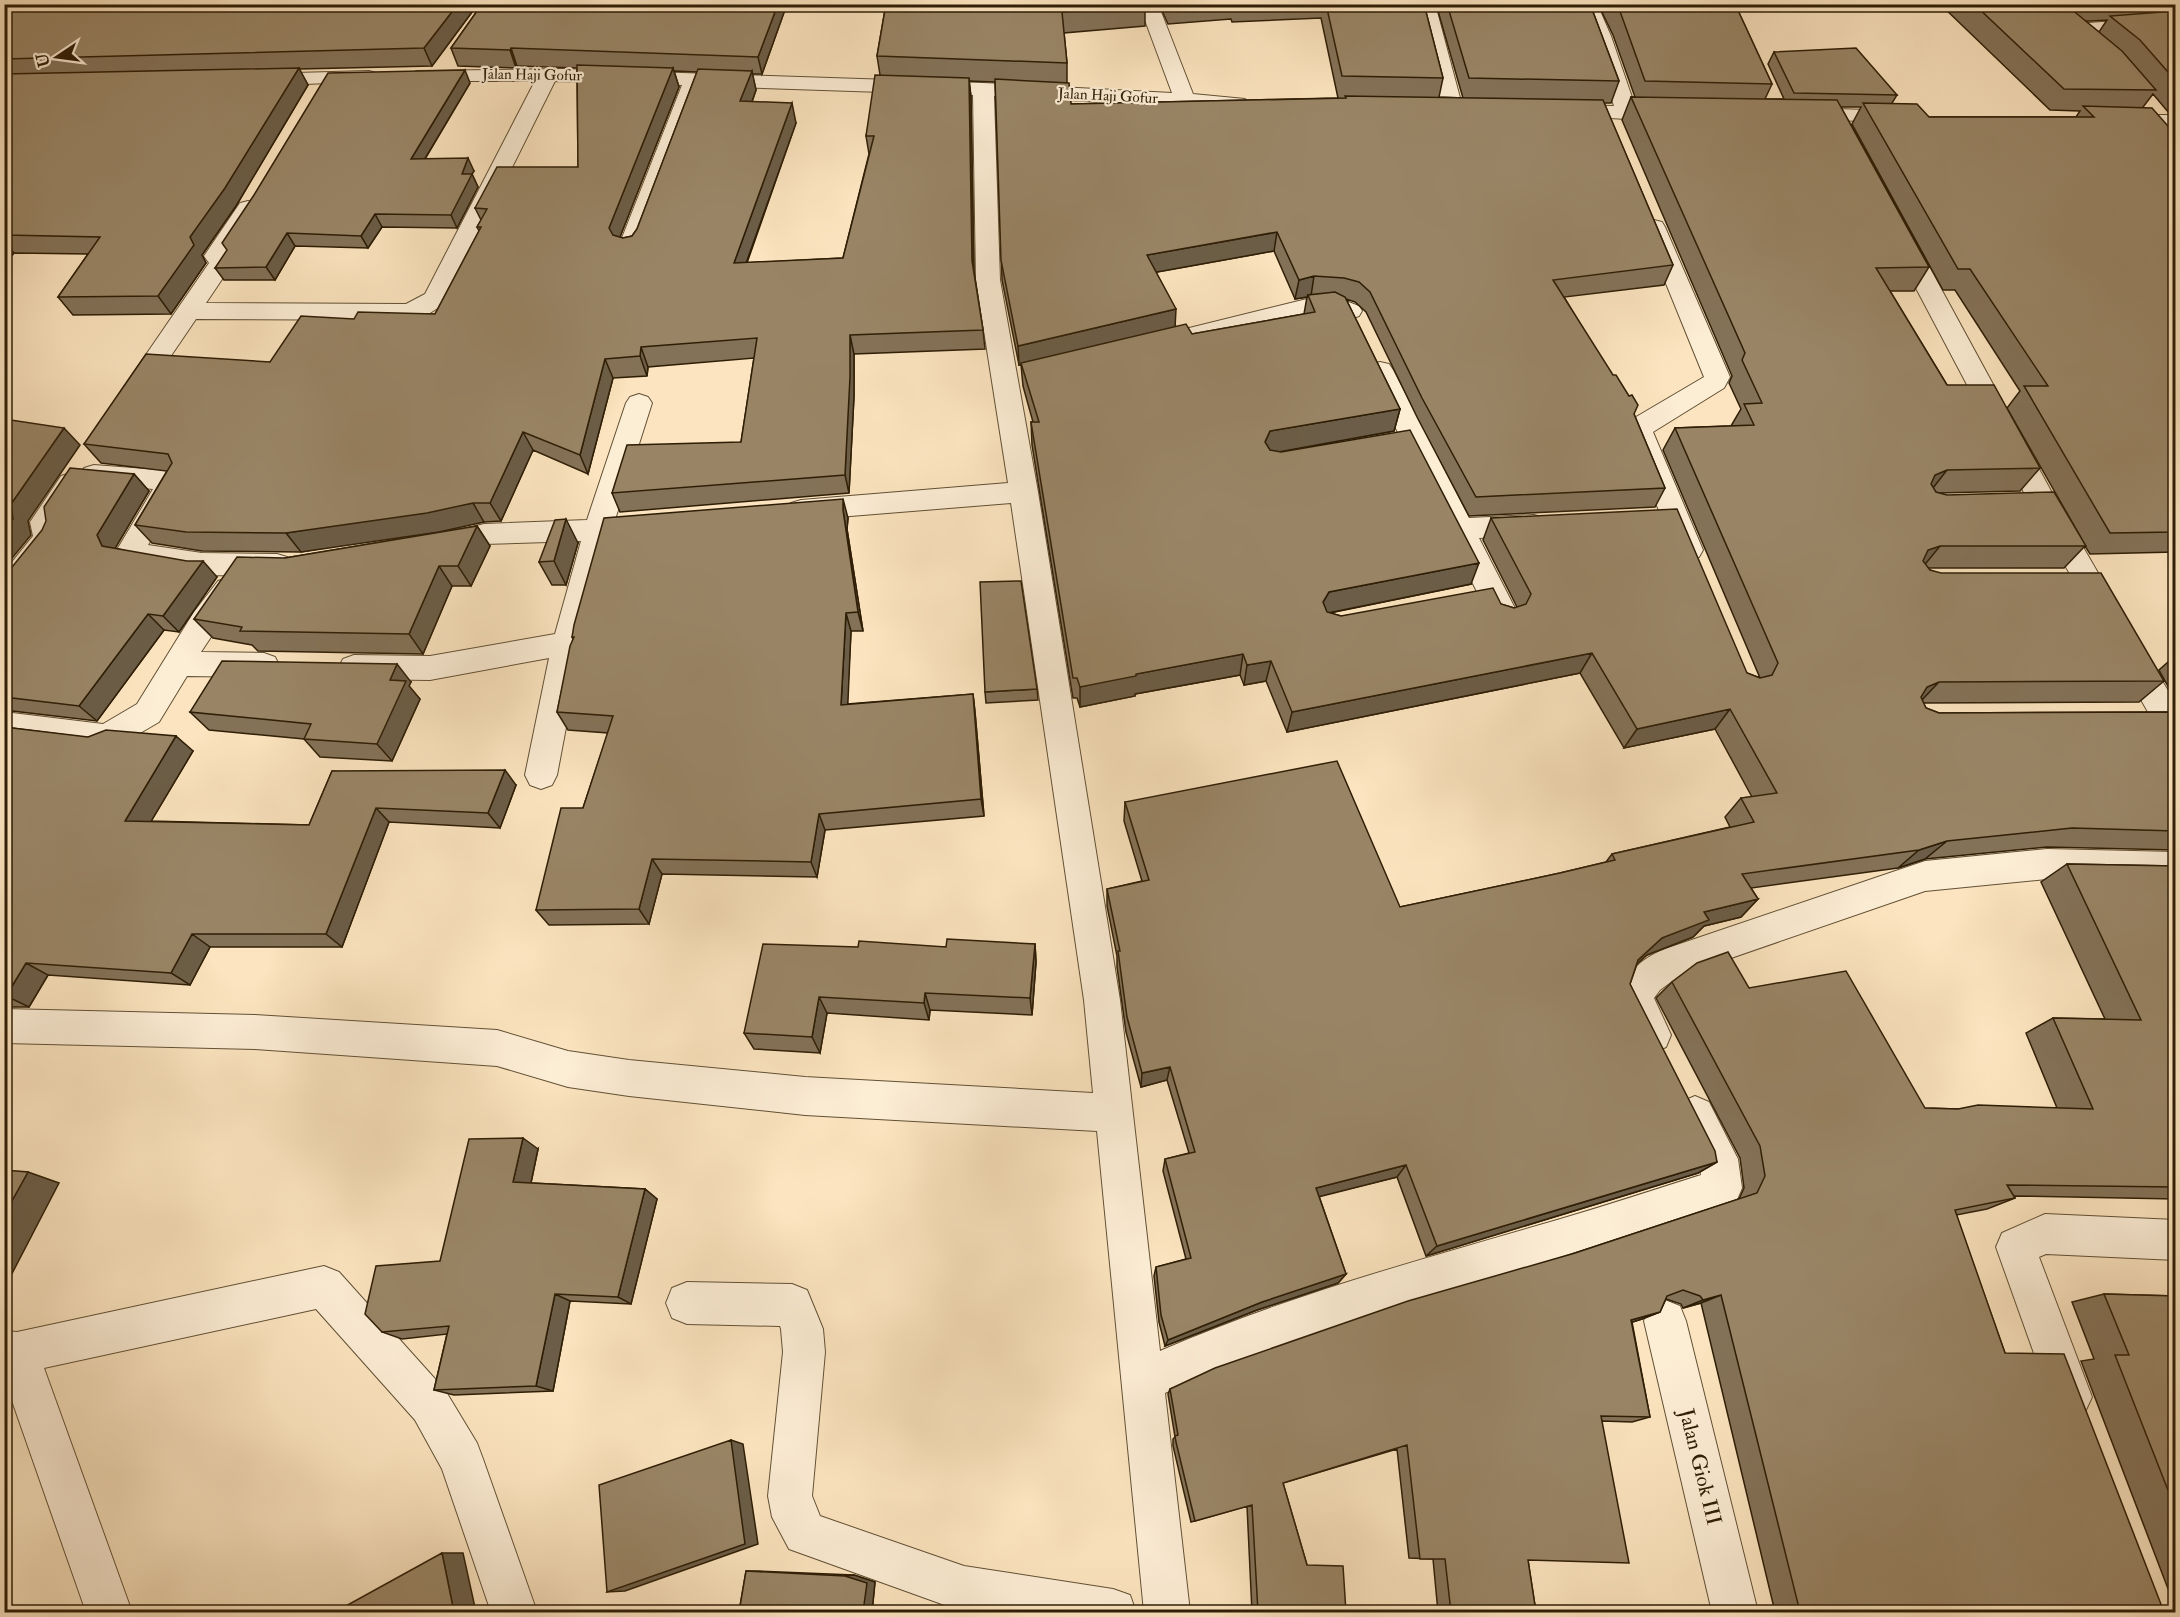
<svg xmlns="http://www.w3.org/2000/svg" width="2180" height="1617" viewBox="0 0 2180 1617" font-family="'IM FELL Double Pica',serif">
<rect width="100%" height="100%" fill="#fbe4bf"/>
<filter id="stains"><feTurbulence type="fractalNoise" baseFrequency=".00333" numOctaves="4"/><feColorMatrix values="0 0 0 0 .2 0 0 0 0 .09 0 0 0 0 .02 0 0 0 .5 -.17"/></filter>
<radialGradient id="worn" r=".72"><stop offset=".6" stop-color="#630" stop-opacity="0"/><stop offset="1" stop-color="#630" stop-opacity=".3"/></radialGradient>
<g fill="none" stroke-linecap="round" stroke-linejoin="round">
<defs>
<path id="minor" d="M1139,4H1158L1193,94L1245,99L1248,103L1245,107L1238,109L994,96L1000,280L1038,492L1120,1000L1160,1351C1288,1295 1424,1259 1557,1220C1605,1206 1653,1190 1701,1175L1699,1163L1676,1115L1681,1102L1695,1096L1709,1102L1738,1159L1742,1188L1736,1202L1722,1208C1667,1225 1613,1244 1557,1261C1425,1300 1291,1336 1165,1393L1190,1612H1144L1097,1131L805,1115L629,1096L568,1087L497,1066L255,1049L4,1043V1009L255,1015L497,1030L568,1051L629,1060L805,1077L1093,1093L1084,1000L1011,503L801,520L791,517L787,510L791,503L801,500L1008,483L976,280L973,95L702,86L642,248L638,253L630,255L622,253L618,248L682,85L555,81L444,304L430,313L407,320L196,319L143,397L134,400L125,397L121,391L209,263L204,256L240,203L248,201L256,203L259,208L228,256L233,263L206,303L406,304L425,294L535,81H423L416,79L413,75L416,71L563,69L983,83L1172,93Z
M1416,4H1435L1463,109L1460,113L1453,115L1446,113L1443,109Z
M1578,4H1597L1611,36L1635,106L1677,109L1680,113L1677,117L1627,119L1555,115L1552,111L1555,107L1562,105L1614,106L1591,36Z
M2176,17V29L2073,36L2066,34L2063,30L2066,26L2073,24Z
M369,71L376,73L379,77L376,81L258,86L251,84L248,80L251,76L258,74Z
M1802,108L1901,111L1908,113L1912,117L1908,121L1901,123L1795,118L1792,114L1795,110Z
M2117,115H2176V127L2110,125L2106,121L2110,117Z
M1654,220L1662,222L1665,227L1730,377L1724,388L1653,432L1703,550L1699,557L1689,560L1679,557L1675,550L1627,432L1636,417L1704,377L1643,227L1646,222Z
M1902,232L1910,234L1914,239L2057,502L2116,604L2121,612L2116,620L2106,623L2096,620L2029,502L1890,239L1894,234Z
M1335,297L1359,306L1362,311L1359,316L1350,319L1332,313L1311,314L1173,348L1164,346L1161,340L1164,334L1173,332L1311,298Z
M1380,362L1389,364L1393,370L1469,518L1534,515L1544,518L1548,525L1544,532L1534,535L1479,538L1519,616L1514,624L1504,627L1494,624L1489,616L1367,370L1371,364Z
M639,394L648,397L652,403L613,526L582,643L557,775L552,785L541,789L530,785L525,775L549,658L430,680L354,679L343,675L339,667L343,659L354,655L430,656L555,634L581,541L484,544L438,555L428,552L424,545L428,538L484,524L587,520L626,403L630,397Z
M94,465L172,471L182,474L186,481L148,545L202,553L277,554L287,557L291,565L287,573L277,576L202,575L119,560L115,553L153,489L84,482L80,475L84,468Z
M71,473L81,476L85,483L58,523L61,538L14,601L4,604V572L33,536L30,522L61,476Z
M228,578L238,581L243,589L201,652L264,653L275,657L279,665L275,673L264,677L187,676L159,722L118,746L107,750L4,738V712L103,724L137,704L194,612L218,581Z
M2130,642L2141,646L2176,704V746L2165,742L2115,654L2119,646Z
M2047,849L2176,852V882L2047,879L1925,891L1679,976L1660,990L1654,998L1671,1035L1666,1047L1653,1053L1640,1047L1619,1005L1617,995C1628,971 1643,957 1668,948L1925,861Z
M2045,1214L2176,1220V1260L2046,1254L2039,1257L2092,1397L2085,1412L2070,1419L2055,1412L1996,1247L2002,1233Z
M324,1266L339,1272L445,1390L477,1443L483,1459L537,1612H491L442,1469L415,1420L316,1309L44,1368L132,1612H86L4,1378V1331L17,1332Z
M687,1282L792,1284L807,1290L823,1329L825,1352L812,1496L820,1516L964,1566L1113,1589L1130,1595L1136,1612H964L789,1549L772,1517L768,1496L783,1352L781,1329L780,1326L687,1324L672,1318L666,1303L672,1288Z
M1665,1300L1680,1306L1686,1321L1758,1612H1712L1644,1321L1650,1306Z"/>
</defs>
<use href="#minor" stroke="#625034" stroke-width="2"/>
<use href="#minor" fill="#fcedd5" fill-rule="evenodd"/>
</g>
<path fill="#847258" stroke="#2f1e06" stroke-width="1.5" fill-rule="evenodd" d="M4,4H478L432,66L299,69L308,85L236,206L202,255L206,263L171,314L73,315L58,297L88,254L14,253L4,265Z
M482,4H787L762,74H752L756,90L752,102L796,123L747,263L843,258L869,154L866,136L880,75L877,56L886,4H1145V26L1064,33L1067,63V83L1071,104L1338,98L1321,18L1232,22L1231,19L1168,24L1159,4H1424L1443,78L1439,97L1463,98L1436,4H1590L1619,81L1611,103H1604L1673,265L1664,285L1564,297L1634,414L1665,488L1655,507L1469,516L1417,417L1366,312L1355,302L1346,299L1400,409L1394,431L1280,451L1471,584L1330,613L1341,616L1501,604L1514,608L1517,607L1483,540L1491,518L1747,673L1760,678L1663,450L1675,428L1731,426L1741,409L1729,383L1732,376L1622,120L1631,97H1635L1613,35L1598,4H1735L1772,84L1765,99H1784L1768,64L1774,52L1897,95L1892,103L1929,117H2076L2080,111L2050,110L1940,4H2175V113H2169L2153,94L2143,107L2168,126L2175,116V552L2090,554L2085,546L2064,568H1928L1930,570L2164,681L2139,702L1923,703L1926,708L1939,713L2175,712V850L2047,847L1925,859L1898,868L1751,888L1758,899L1741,917L1704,926L1693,937L1647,955L1637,964L1630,984L1717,1162L1698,1173L1426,1256L1397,1177L1319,1196L1346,1274L1338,1283L1257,1310L1165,1346L1159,1322L1154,1276L1156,1267L1186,1259L1163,1171L1165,1159L1189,1153L1167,1080L1141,1087L1126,1032L1117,967V956L1107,906V889L1142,881L1124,821L1125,802L1400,907L1560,873L1606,862L1612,854L1730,827L1725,817L1741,798L1752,797L1715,729L1624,748L1580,673L1287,732L1266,681L1244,685L1240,675L1135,694V696L1080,707L1077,698H1073L1032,445L1031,422H1033L1023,386L1021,365H1019L1002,280L995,82L969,81L971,97L974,271L983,330L985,349L854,354V396L849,493L620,512L612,493L741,442L754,358L648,367L647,376L613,378L588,474L533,450L501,521L484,522L301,552L202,551L152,543L135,525L167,471L101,463L84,444L270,362L354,319L435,314L479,231L477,227L481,220L475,208L578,167L577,68L517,66L516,68L458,66L451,48ZM2107,20L2099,32L2085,21H2091ZM674,71L697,72L637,229L632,236L623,238L620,237L679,87ZM1841,107H1861L1852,124L1943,290H1955L2020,391L2007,408L2080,536L1938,493L2020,491L2040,468L1947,385L1890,291H1914L1929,267ZM1274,251L1295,299L1307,297L1304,314L1192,334L1175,326L1156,272Z
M470,83L425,159L474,171L472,174L478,187L457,228L382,227L368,248L295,246L275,280H224L215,268Z
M134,474L149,491L115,548L217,577L179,632L164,630L97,721L4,710V577Z
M848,518L847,529L863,631H851L847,704L973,694L975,712L984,816L825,830L817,877L662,874L649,924L549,925L536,910L583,808L608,733L568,730L557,712L573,639L572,637Z
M477,526L490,546L471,586H452L423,654L258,651L252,645L213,638L194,619L285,558Z
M578,543L566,585H552L539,562Z
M2175,656V699L2159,670Z
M411,682L409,686L420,699L392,761L320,757L304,739L209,730L190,712Z
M1037,689L1038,700L986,703L985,692Z
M4,727L193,751L151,821L309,825L332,771L516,785L500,828L389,822L342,947H210L190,985L48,975L29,1007H4Z
M2067,864L2175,866V1199L2014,1196L2015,1198L1987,1209L1956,1215L2005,1353L2164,1612H1775L1701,1303L1683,1308L1681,1304L1666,1299L1660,1312L1642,1319L1632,1322L1650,1417L1632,1422L1602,1421L1528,1560L1536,1612H1438L1433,1559L1409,1558L1397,1449L1283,1483L1307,1565L1346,1612H1252L1247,1506L1191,1522L1173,1446V1439L1175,1437L1168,1394L1170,1389L1575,1253L1739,1199L1744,1188L1740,1158L1656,998L1672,982L1749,988L1925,1108L1958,1109L2057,1108L2026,1033L2053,1018L2105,1019L2041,882Z
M1035,944L1036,962L1032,1015L930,1010L929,1020L827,1013L820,1053L754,1049L744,1033L858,947H946Z
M538,1149L531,1183L645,1189L657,1199L631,1304L570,1301L553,1391L454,1395L434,1390L447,1334L402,1339L382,1332L440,1261Z
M2104,1294L2175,1296V1607L2081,1361L2094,1359L2072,1302Z
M746,1571H759L854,1575L875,1582L872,1612H739Z"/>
<path fill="#6b5d47" stroke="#2f1e06" stroke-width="1.5" d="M458,4H478L432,66L424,48Z
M778,4H787L762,74L758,57Z
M511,48L517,66L516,68L510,50Z
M299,68L308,85L236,206L202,255L206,263L171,314L158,296L190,237Z
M673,68L679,87L616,247L609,228Z
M465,70L470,83L417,172L411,159Z
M752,71L756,90L745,121L740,101Z
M969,78L971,97L974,280L972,261Z
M792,103L796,123L739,283L734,263Z
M468,158L474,171L472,174L478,187L457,228L451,215L462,174Z
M375,214L382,227L368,248L361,236Z
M1277,232L1274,251L1146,274L1147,255Z
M287,233L295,246L275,280L266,267Z
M4,241L14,253L4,265Z
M1314,276L1311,296L1308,295L1307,297L1295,299L1299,280Z
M1176,309L1175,328L1019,365L1018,346Z
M850,335L854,354V396L849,493L845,475Z
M641,347L648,367L647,376L640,356Z
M605,359L613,378L588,474L580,455Z
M1400,409L1394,431L1267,454L1265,442L1270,431Z
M64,428L80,445L28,521L31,535L4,568V529L11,504Z
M523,432L533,450L501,521L490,503Z
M1947,470L1929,493L1917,497L1935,475Z
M134,474L149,491L113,552L102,546L97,535Z
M843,499L848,518L847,529L863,631L858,612L843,510Z
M473,503L484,522L439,532L301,552L286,533Z
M566,519L578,543L566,585L554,561Z
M477,526L490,546L471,586L458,566Z
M1940,546L1922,568L1910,572L1928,550Z
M203,561L217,577L179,632L163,616Z
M1479,563L1471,584L1323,614V602L1329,592Z
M439,566L452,586L423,654L409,634Z
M846,613L851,631L847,723L841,705Z
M148,614L164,630L97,721L79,706Z
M1592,653L1580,673L1287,732L1292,712Z
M1243,654L1240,675L1135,694V696L1080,707V687L1136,674Z
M1271,661L1266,681L1244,685L1247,665Z
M397,664L411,682L409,686L420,699L392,761L377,744L390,680Z
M1939,682L1919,703L1907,707L1927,687Z
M973,694L975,712L984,816L981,799Z
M1730,709L1715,729L1624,748L1637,729Z
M176,736L193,751L143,835L125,821Z
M505,770L516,785L500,828L488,813Z
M376,808L389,822L342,947L326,934Z
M819,814L825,830L817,877L811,862Z
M1947,841L1925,859L1898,868L1919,850Z
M652,859L662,874L649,924L639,909Z
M1758,899L1741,917L1704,926L1693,937L1647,955L1623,976L1638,960L1662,938L1704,912Z
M192,934L210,947L190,985L171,973Z
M1035,944L1036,962L1032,1015L1030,998Z
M26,963L48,975L29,1007L6,996Z
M925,993L930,1010L929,1020L924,1003Z
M819,997L827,1013L820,1053L812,1037Z
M1170,1067L1167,1080L1141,1087L1142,1073Z
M523,1138L538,1149L529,1192L513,1182Z
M1717,1162L1698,1173L1426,1256L1437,1246Z
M1406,1165L1397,1177L1310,1199L1316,1188Z
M28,1172L59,1183L4,1289V1215Z
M645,1189L657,1199L631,1304L618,1297Z
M1346,1274L1338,1283L1257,1310L1165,1346L1168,1340L1262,1302Z
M555,1294L570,1301L553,1391L536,1386Z
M1721,1295L1701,1303L1683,1308L1703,1300Z
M1660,1312L1642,1319L1614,1328L1631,1320Z
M731,1440L743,1444L758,1544L625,1591L607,1592Z
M442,1553H463L476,1612H454Z
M854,1575L875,1582L872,1612H863L845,1576Z"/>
<path fill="#998566" stroke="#2f1e06" stroke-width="1.5" d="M4,4H458L424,48L4,59Z
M482,4H778L758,57L511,48L510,50L451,48Z
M886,4H1145V5L1062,12L1067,63L877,56Z
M1326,4H1424L1443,78L1342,76Z
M1447,4H1590L1619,81L1469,78Z
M1616,4H1735L1772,84L1645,81L1621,14Z
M1974,4H2065L2122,51L2156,90L2064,89Z
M2175,11V80L2140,40L2110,16Z
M1856,48L1897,95L1794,93L1774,52Z
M577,65L673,68L609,228L613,235L623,238L632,236L637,229L698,69L752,71L740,101L792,103L734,263L843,258L874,136H866L875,75L969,78L972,261L983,330L850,335V377L845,475L612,493L627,445L741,442L757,338L641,347L640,356L605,359L580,455L523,432L490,503H473L427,513L286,533L186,532L135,525L172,463L168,454L84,444L146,354L270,362L301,316L354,319L358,312L435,314L481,227H477L487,209L475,208L497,167H578Z
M299,68L225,188L190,237L194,245L158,296L58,297L100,237L4,235V74Z
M465,70L411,159L468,158L462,174H472L451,215L375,214L361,236L287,233L266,267L215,268L227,250L222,243L254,195L328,73Z
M995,79L1069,83L1071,104L1346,98L1345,96L1603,100L1673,265L1553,280L1613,375H1616L1629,396L1632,395L1638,405L1634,414L1665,488L1476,497L1422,398L1370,292L1359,282L1344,278L1314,276L1299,280L1277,232L1147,255L1176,309L1018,346L1001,260Z
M1631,97L1837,100L1929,267L1876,268L1947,385H1994L2040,468L1947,470L1935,475L1931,484L1936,492L1947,495L2054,492L2086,546H1940L1928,550L1923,561L1930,570L1941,573H2101L2164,681L1939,682L1927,687L1921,697L1926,708L1939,713L2175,712V831L2072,828L1947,841L1919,850L1742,874L1758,899L1704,912L1709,920L1662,938L1638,960L1630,984L1715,1151L1717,1162L1437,1246L1406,1165L1316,1188L1346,1274L1262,1302L1168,1340L1161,1315L1156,1267L1191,1258L1165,1159L1195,1152L1170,1067L1142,1073L1127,1017L1118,951H1120L1107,889L1149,880L1125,802L1337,761L1400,907L1560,873L1615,860L1612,854L1754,822L1741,798L1777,793L1730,709L1637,729L1592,653L1292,712L1271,661L1247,665L1243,654L1136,674V676L1080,687L1077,678H1073L1031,422H1039L1021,363L1186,324L1192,334L1315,312L1308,295L1335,292L1345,297L1400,409L1270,431L1265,442L1270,450L1281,452L1410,430L1479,563L1329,592L1323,602L1327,612L1341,616L1493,588L1501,604L1514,608L1526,604L1531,594L1491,518L1677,509L1747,673L1760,678L1772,675L1778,663L1675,428L1754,425L1744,404L1762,403L1742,360L1745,353Z
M1863,103L1917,104L1929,117H2094L2083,106L2152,108L2175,134V532L2110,533L2024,386H2048L1970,269H1958Z
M4,419L64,428L11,504L13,519L4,529Z
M70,468L134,474L97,535L102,546L187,561H203L163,616L148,614L79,706L4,697V577L42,530L46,521L44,507Z
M843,499V510L858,612L846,613L841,705L973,694L981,799L819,814L811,862L652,859L639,909L536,910L561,808H583L613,716L557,712L570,646L574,637H572L574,625L604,518Z
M566,519L554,561L539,562L555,520Z
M477,526L458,566H439L409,634L240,631L242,627L194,619L237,557L285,558Z
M1021,581L1037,689L985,692L980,582Z
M222,661L397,664L390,680L406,681L377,744L304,739L311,724L190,712Z
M4,727L88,737L106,730L176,736L125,821L309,825L332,771L505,770L488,813L376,808L326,934H192L171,973L26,963L6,996H4Z
M2067,864L2175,866V1187L2007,1185L2015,1198L1955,1210L2005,1353L2064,1354L2164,1612H1800L1721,1295L1703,1300L1700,1296L1683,1290L1667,1296L1660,1312L1631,1320L1650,1417L1601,1416L1629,1563L1528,1560L1536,1612H1451L1445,1559H1420L1407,1445L1283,1483L1307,1565L1343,1566L1346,1612H1258L1252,1505L1195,1521L1176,1442L1175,1436L1178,1435L1170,1389L1215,1368L1408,1301L1575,1253L1757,1193L1765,1176L1760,1146L1672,982L1697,963L1728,952L1749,988L1846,971L1925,1108L1958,1109L1978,1105L2093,1109L2053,1018L2141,1020Z
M947,939L1035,944L1030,998L925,993L924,1003L819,997L812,1037L744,1033L763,944L858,947L859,941L946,947Z
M523,1138L513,1182L645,1189L618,1297L555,1294L536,1386L434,1390L449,1326L382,1332L365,1314L376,1266L440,1261L469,1139Z
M4,1170L28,1172L4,1215Z
M2104,1294L2175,1296V1508L2115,1355H2129Z
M731,1440L745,1544L607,1592L599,1485Z
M442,1553L454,1612H335Z
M746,1571L845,1576L867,1583L863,1612H739Z"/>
<g text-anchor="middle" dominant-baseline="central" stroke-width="4.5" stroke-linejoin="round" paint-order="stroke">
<g font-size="15" fill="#2f1e06" stroke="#fcedd5">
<text transform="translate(532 75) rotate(1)">Jalan Haji Gofur</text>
<text transform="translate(1108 96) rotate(3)">Jalan Haji Gofur</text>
</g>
<g font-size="21" fill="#2f1e06" stroke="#fcedd5">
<text transform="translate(1700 1467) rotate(76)">Jalan Giok III</text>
</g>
</g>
<rect width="2180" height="1617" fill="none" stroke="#fbe4bf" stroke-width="24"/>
<rect x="6" y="6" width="2168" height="1605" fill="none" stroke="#2f1e06" stroke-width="3"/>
<rect x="12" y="12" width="2156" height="1593" fill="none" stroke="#2f1e06" stroke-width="1.5"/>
<g transform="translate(57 57) rotate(257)" stroke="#fcedd5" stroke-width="4.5" paint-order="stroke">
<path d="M0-4.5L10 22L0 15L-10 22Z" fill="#2f1e06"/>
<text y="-9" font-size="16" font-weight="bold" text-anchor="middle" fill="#2f1e06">U</text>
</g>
<rect width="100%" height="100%" filter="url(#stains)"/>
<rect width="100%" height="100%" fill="url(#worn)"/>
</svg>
